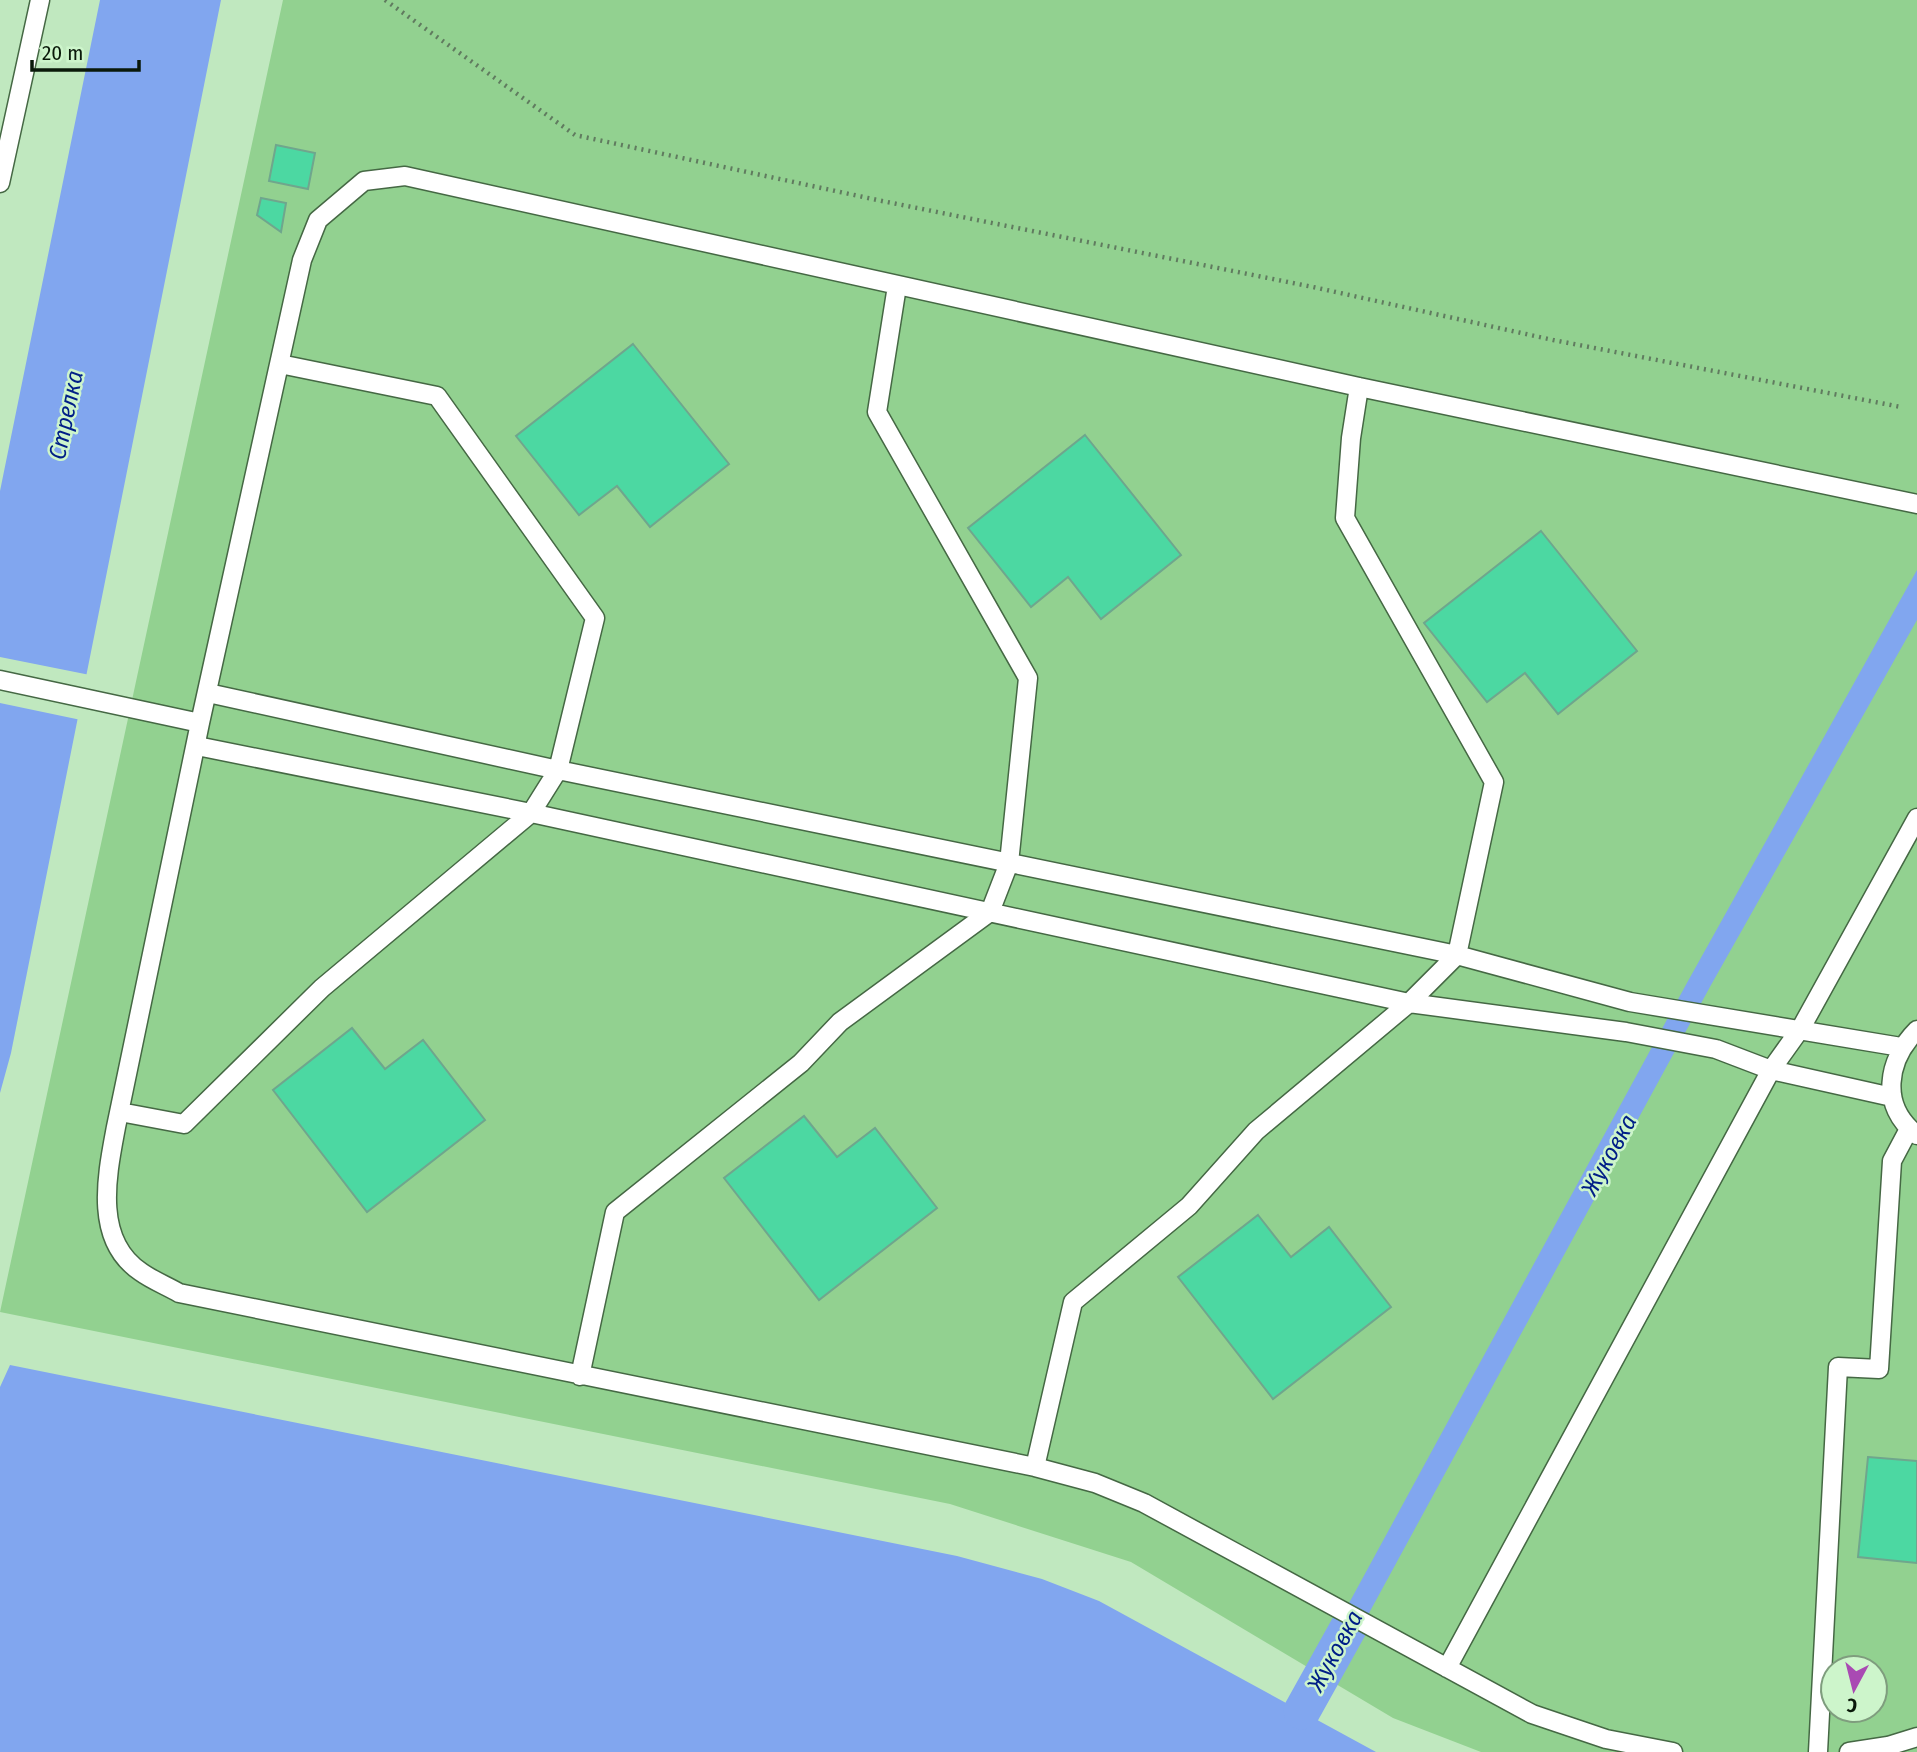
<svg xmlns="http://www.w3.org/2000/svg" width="1917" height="1752" viewBox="0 0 1917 1752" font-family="'Fira Sans Condensed',sans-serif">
<rect width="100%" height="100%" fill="#c0e8bf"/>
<path fill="#92d190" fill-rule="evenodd" d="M283,0H1917V1752H1481L1393,1718L1131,1562L950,1504L0,1312ZM1833,1668H1875V1710H1833Z"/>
<path fill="#81a6ef" d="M100,0H221L11,1053L0,1093V491Z
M1917,570V620L1711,985L1338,1670L1318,1660L1688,981Z
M10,1365L957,1556L1042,1579L1099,1601L1376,1752H0V1387Z"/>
<path fill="#c0e8bf" d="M0,657L90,675L81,720L0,703Z"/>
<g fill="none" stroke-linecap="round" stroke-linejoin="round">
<path stroke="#81a6ef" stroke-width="37" d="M1302,1711L1351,1623"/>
</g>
<path fill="#4cd8a2" stroke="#6fa68d" stroke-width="2" d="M276,145L315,153L308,189L269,181Z
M261,198L286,203L281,232L257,215Z
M633,344L729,464L650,527L617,486L579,515L516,436Z
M1085,435L1181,555L1101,619L1068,577L1031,607L968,528Z
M1541,531L1637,651L1558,714L1525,673L1487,702L1424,623Z
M352,1028L385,1069L423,1040L485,1120L367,1212L273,1090Z
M804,1116L837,1157L875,1128L937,1208L819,1300L724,1178Z
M1258,1215L1291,1257L1329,1227L1391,1307L1273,1399L1178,1277Z
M1868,1457L1917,1461V1563L1858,1557Z"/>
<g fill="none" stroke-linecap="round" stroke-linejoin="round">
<defs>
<path id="service" d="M0,183L40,0
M0,680L200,723
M208,693L558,770L1457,955L1630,1002L1901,1047
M197,746L531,813L1409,1003L1626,1032L1716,1049L1771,1070L1892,1097
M1917,1030C1887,1060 1879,1106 1917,1135
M120,1112L184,1124L322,988L531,813L558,770L595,618L437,396L280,364
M580,1376L615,1212L801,1063L840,1022L990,912L1009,863L1028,678L877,412L897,286
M1035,1467L1073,1302L1189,1206L1256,1131L1409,1003L1457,955L1494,782L1345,518L1351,438L1359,387
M1447,1668L1771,1070L1801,1028L1917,818
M1673,1752L1606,1739L1532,1714L1144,1503L1095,1483L1035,1467L179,1293C167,1286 152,1280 141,1272C93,1240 107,1175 116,1127L200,723L302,260L318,220L364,181L405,176L1359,387L1917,504
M1818,1752L1838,1367L1879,1369L1892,1161L1909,1129
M1849,1752L1888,1746L1917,1737"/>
</defs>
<use href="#service" stroke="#456844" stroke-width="21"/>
<path stroke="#607b5f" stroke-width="4.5" stroke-dasharray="2 5" stroke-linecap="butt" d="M385,0L575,135L882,201L1313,287L1553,340L1901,407"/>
<use href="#service" stroke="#fff" stroke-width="18"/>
</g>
<g text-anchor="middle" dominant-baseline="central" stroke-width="5" stroke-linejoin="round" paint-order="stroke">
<g font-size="24" font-style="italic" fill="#001e87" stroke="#cdf5cb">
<text transform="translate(66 415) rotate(-78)">Стрелка</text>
<text transform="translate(1609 1155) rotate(-61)">Жуковка</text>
<text transform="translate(1335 1651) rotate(-61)">Жуковка</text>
</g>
</g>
<g transform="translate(1854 1689) rotate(187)"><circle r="33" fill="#cdf5cb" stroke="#7f9d7e" stroke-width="2"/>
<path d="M0-5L12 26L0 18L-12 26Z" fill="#a94ab3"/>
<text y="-10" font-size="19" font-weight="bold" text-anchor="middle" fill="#0a190a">С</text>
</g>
<path d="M32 60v10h107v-10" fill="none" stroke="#0a190a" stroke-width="3.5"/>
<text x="42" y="60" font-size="21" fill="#0a190a" stroke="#cdf5cb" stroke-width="5" paint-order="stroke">20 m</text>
</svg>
